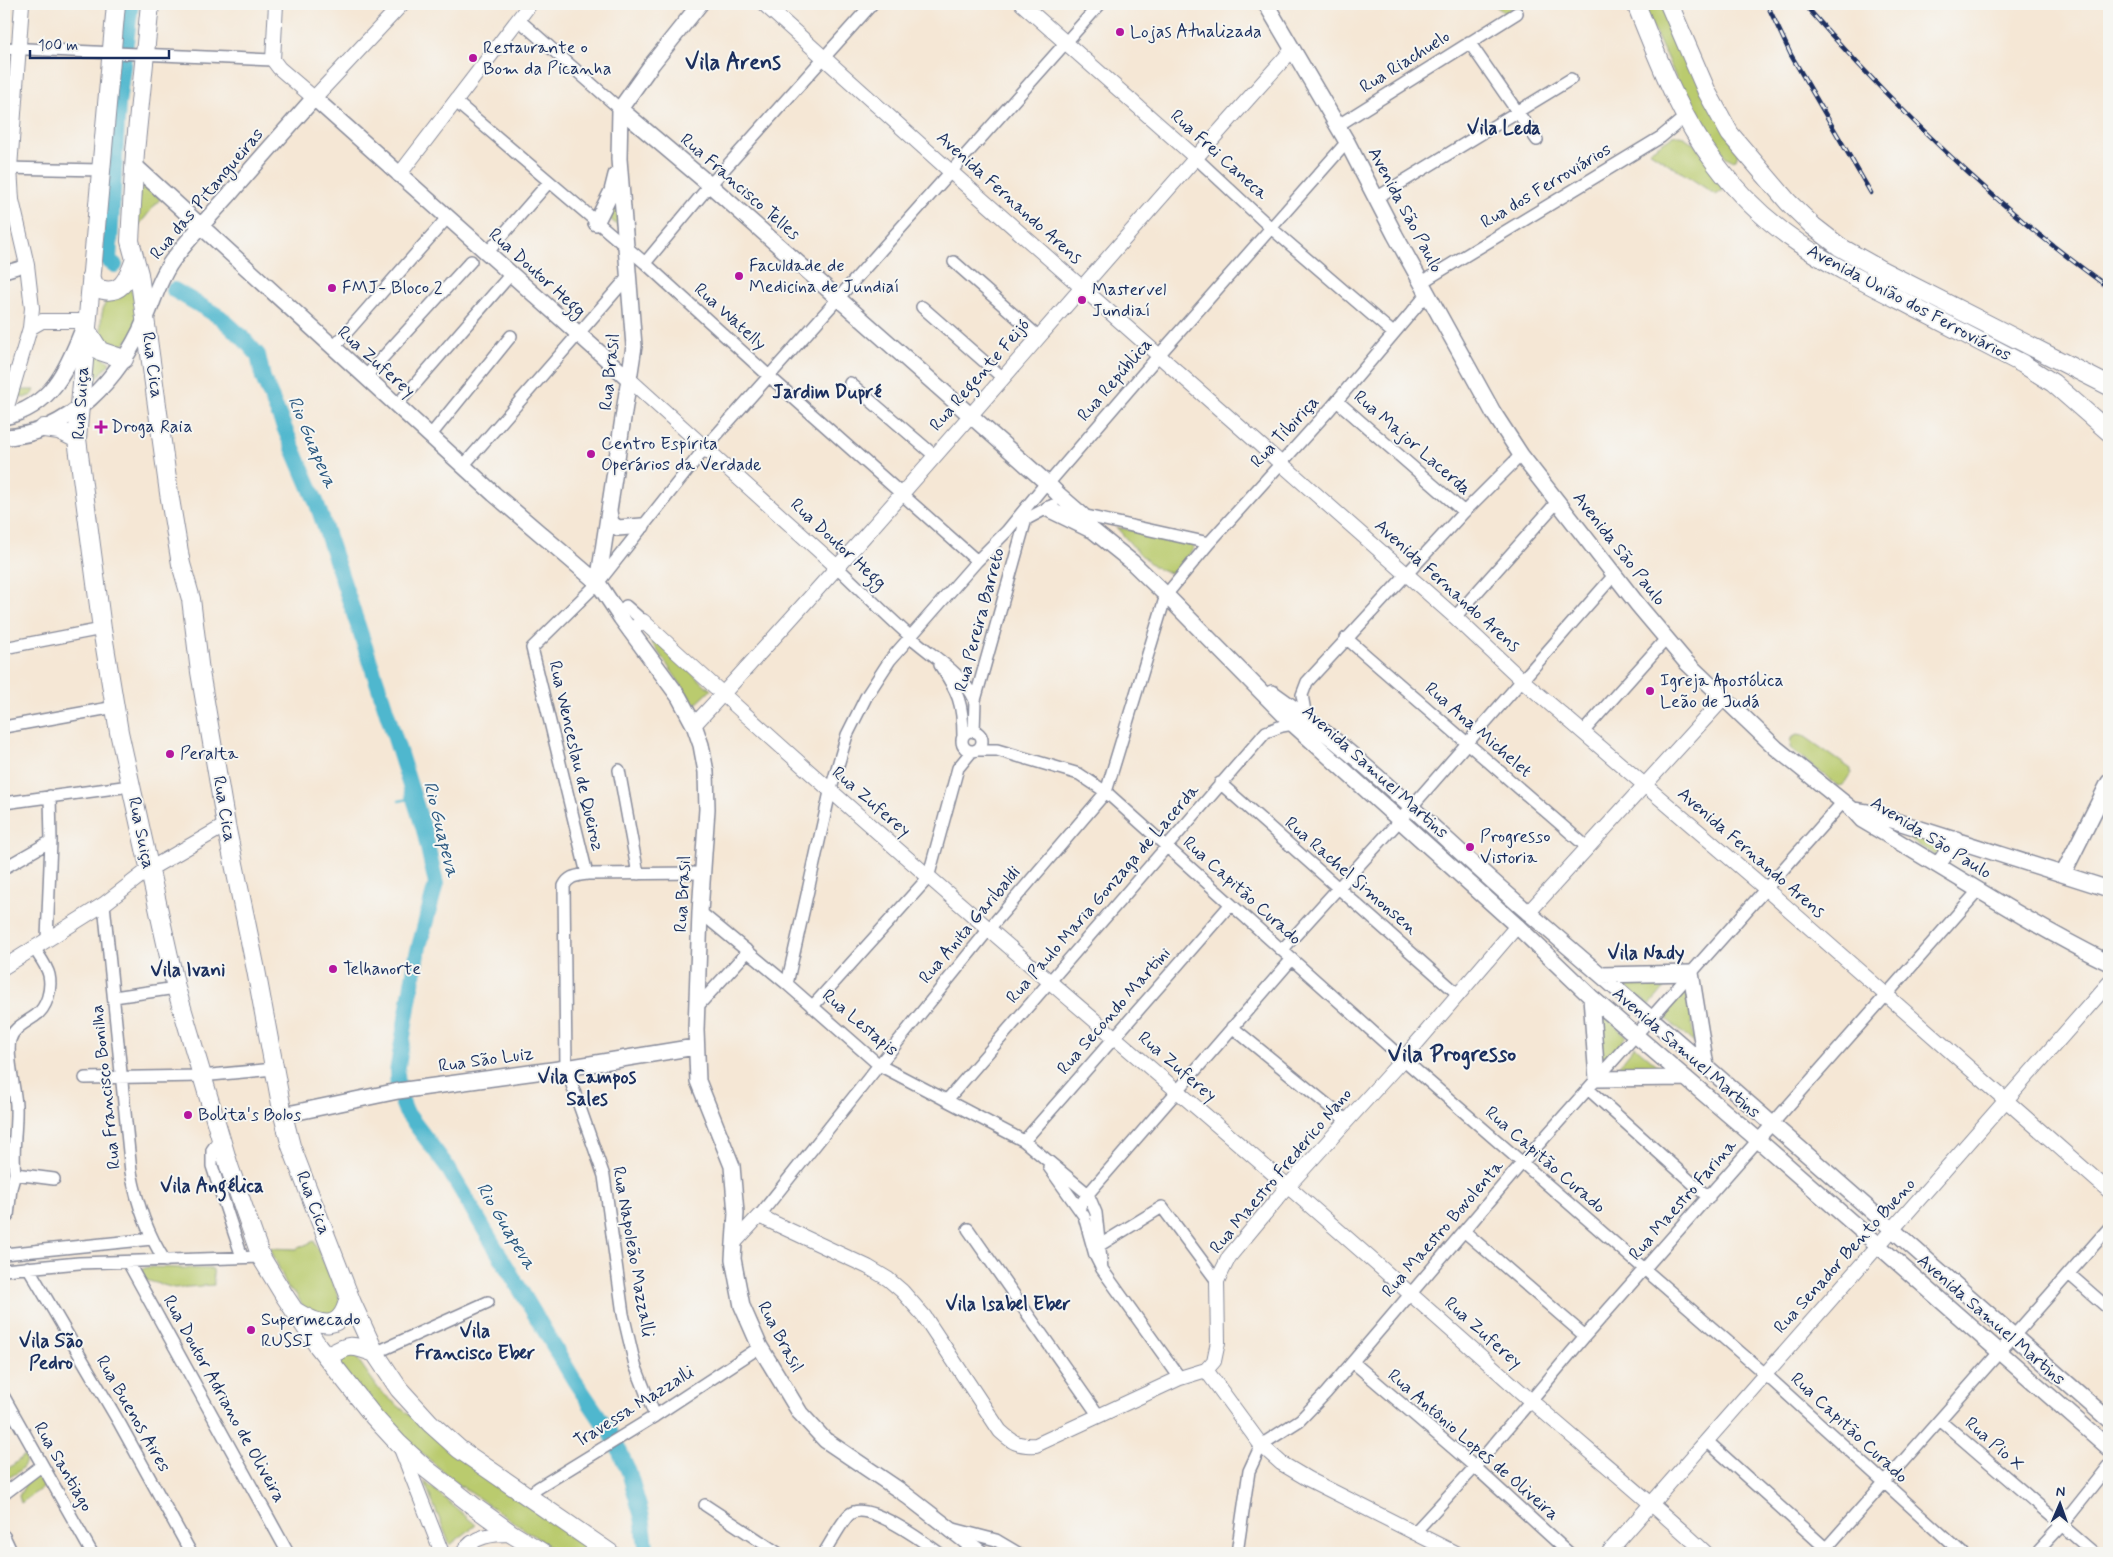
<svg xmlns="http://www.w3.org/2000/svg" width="2113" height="1557" viewBox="0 0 2113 1557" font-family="Mynerve,sans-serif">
<rect width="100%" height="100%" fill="#f6f6f2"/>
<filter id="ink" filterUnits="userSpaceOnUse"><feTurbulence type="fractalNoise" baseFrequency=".02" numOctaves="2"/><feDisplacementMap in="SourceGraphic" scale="10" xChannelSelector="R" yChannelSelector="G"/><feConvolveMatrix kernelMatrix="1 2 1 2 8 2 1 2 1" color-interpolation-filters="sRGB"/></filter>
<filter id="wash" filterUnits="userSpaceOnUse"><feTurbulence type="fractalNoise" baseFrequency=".0096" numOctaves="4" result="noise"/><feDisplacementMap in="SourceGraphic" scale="20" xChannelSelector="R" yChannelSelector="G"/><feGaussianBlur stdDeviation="1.12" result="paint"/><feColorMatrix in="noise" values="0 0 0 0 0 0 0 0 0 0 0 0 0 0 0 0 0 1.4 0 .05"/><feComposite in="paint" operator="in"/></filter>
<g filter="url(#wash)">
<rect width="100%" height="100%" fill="#f5e7d5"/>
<path fill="#bacb6e" stroke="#6a7d66" d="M1493,4H1515L1506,14Z
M1642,4H1664L1738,153L1736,159L1732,160L1726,157L1679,84Z
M1674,135L1684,137L1693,143L1721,179L1722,191L1716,195L1649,151Z
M141,181L160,199L135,230Z
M618,187L622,230L608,217Z
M126,287L131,290C135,298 138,310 137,320C136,331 123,352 110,346C97,340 100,310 107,300C111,294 121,291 126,287Z
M91,346L110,363L88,389Z
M14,390H35L32,395L24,398L17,395Z
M1116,527L1192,544L1194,548L1174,573C1152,574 1130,542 1116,527Z
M643,630L711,690L695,705Z
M1797,735L1804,736L1851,769V773L1843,785L1838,786L1790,748L1791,738Z
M1908,832L1943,843L1936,856L1907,838Z
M1673,978L1650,1005L1614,979Z
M1688,984L1694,1043L1662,1015Z
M1595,1007L1626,1036L1600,1068Z
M1635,1046L1669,1075L1612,1074Z
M314,1241L339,1297L340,1305L337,1314L325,1317L304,1308L296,1294L288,1288L270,1248L296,1249Z
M148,1267L213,1269L214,1285L174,1288L138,1278L137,1273L140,1270Z
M354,1354L380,1391L493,1484L599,1553H559L458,1484L391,1427L340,1366V1357Z
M25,1455C29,1467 14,1476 4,1479V1472Z
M39,1471L49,1483L21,1503L19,1496L27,1481Z
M424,1481L476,1525L450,1545Z"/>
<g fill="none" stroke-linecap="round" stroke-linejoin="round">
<path stroke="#50b7ce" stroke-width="2.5" d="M399,801L413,798"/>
<path stroke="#50b7ce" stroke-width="16" d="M115,265L109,261L118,104L131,4
M174,290L220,317L242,337L258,355L263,378L317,504L381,694L424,830L436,884L417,954L397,1072L398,1091L406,1112L446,1165L574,1380L614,1439L629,1472L642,1517L647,1553"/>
</g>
</g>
<g filter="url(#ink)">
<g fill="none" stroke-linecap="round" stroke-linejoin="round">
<defs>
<path id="minor" d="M519,20L620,109
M1469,42L1537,140
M4,48L273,60
M456,102L645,263L770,377L977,561
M1337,126L1517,13
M1195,157L1271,228L1393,333
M4,168L101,170
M1376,198L1571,79
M487,253L549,182
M954,262L1039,337
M645,263L710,185L872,4
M4,272L27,265
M1422,282L1661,137L1686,116
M922,307L1003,378
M333,348L447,218
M365,377L471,261
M850,383L935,456
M1337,401L1464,512
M396,406L511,274
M430,436L511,336
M463,466L628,277
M1082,515L1209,543
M1021,522L1053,505
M837,567C862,591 887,616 913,639C936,659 961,672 975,700
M626,606L643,621
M1455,617L1557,502
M1346,638L1588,848
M4,648L102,629
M940,665C958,692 963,703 963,736
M1306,717L1302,695L1307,682L1464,512L1521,455
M4,727L115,707
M962 741a10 10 0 1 1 20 0a10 10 0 1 1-20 0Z
M974,732L975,700L1026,519
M1583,732L1666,639
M976,750H997L1079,774L1106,792L1403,1059L1765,1374L1962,1553
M619,770L638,874
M1220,783L1459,995
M4,803L130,786
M4,868L51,841
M587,874L532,648L598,583L705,448L1100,4
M104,904L131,1172C137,1204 147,1233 165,1261
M700,912L787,984L879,1065L1024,1141L1088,1194L1096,1213L1102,1269
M47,939L51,841L50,796
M34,948C39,956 47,966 49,975C52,989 47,1008 35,1016C25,1023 13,1028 10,1040C6,1055 15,1088 16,1105C17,1128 12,1151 15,1174L54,1179
M1282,950L1400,820L1615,574
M787,984L830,792L847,735L866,697L890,660L977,561L1007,531L1042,488L1048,484L1159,355L1347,142
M114,997L176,988
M812,1007L928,878L958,768L972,751
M696,1008L748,951
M1232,1027L1346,1120
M85,1078L201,1076L274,1069
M1588,1089L1709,1198
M947,1100L1266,732L1282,726L1293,724
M220,1139L212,1150V1166L242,1257
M1024,1141L1230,905
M1049,1167L1084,1216L1095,1255L1102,1269L1180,1378
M1079,1207L1088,1194L1292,959
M8,1216L11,1188L15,1174
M759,1216L879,1065L989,929L1106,792L1166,595L1209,543L1330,409L1428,293
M968,1229L1099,1416
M1465,1232L1585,1336
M1100,1245L1162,1207L1217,1281
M4,1254L152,1239
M128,1262L288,1553
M28,1267L120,1424L191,1553
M4,1270L79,1263L261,1257
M2069,1274L2109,1309
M375,1353L488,1302
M1354,1363L1475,1467L1569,1553
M4,1397L92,1553
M655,1416L635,1365L623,1314L604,1176L566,1068L564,886C569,876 576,876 587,874L702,873
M1940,1420L2094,1553
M1707,1441L1831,1553
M4,1494L41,1466
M527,1497L538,1488L655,1416L760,1347
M705,1505L778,1553
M950,1528L996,1540L1018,1553
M1415,1532L1475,1467L1585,1336L1978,891
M4,1536L12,1553
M824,1553C830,1544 843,1519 850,1514C867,1500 924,1542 939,1553
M1237,1553L1249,1471L1261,1445L1300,1420L1326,1393L1522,1163L1843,802
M1822,1553L2109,1228
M2036,1553L2062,1525L2109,1466"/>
<path id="tertiary" d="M276,4L273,60L279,68L314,98L402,4
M764,4L951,172L1455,617L1522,680L1767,890L2109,1191
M1022,4L1195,157
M399,175L530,4
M30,328L42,321H86
M630,380L837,567
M4,417L30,328L32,308L27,265L12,200L10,168L22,4
M630,631L643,621C817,782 996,936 1176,1090C1290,1187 1402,1286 1513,1385C1577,1442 1644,1495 1706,1553
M694,725C899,504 1091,272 1293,49
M1528,913L1723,699
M4,967L104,904L148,870L226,825
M734,1243L759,1216L868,1267L888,1279L902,1291L924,1316L1000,1431C1013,1443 1018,1446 1036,1445L1180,1378L1206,1370L1214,1361L1218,1342L1217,1281L1229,1257L1287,1187L1403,1059L1517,926
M1206,1370L1261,1445L1281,1463L1308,1479L1455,1553
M400,1446L442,1553
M463,1553C473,1535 493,1534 512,1534
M1608,1553L2109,983"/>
<path id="secondary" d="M1266,4L1347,142L1395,235L1493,412L1521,455L1638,605L1686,662L1776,748L1853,810L1862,820C1944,868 2024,921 2109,963
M620,109L710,185L1048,484L1059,495L1082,515L1091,529L1132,562L1166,595L1293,724L1517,926L1591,997L1758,1140L2109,1448
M134,165L494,494L598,583L621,618L679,697L694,725L701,745L706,772L707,809L700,912L696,1030L698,1081L732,1166L736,1213L733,1259L742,1306L760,1347L800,1413L825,1440L902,1492L981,1553
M596,223L612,191L616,175
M4,417C51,407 67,370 83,329
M4,437C69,435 121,376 145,320C154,300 159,279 172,261C189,238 210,216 229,195C257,162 286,130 314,98L630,380
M1048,509L1089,529
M609,511L611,523L618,528L642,526
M598,583L634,346L619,159L620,109L652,64L700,4
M1272,693C1366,758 1444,841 1530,914C1725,1081 1917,1251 2109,1420
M1853,810L1867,812L2109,889
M1938,865L1956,839
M2063,874L2109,782
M1601,975L1691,973L1706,1066
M1591,997L1597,1079L1686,1078
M283,1115L398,1091L566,1068L695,1047"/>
<path id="primary" d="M116,4L77,439L102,629L119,732L176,988L229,1166L261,1257L284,1295L318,1346L374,1417L398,1443L425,1468L476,1508L512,1534L543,1553
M150,4L135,152L130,241L139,274L169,493L181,564L191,599L200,672L226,825L256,970L283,1115L291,1146L352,1303L375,1353L399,1389L430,1423L459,1449L610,1553
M1636,4C1658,59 1679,115 1715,163C1767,233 1827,263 1902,301C1943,322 1983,343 2023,364L2053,383L2109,432
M1669,4L1707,92L1730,134L1788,202L1813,226L1840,247L1881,270L2109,386
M91,276L95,287C120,299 128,279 135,259
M86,329L100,351L124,359
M44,428L59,430L77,439
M295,1311C321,1327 342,1333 349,1296
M327,1357C348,1344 352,1344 375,1353"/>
</defs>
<use href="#minor" stroke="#888b9a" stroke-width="14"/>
<use href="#tertiary" stroke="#888b9a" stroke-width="16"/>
<use href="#secondary" stroke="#888b9a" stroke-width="18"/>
<use href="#primary" stroke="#888b9a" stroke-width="20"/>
<use href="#minor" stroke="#fff" stroke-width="11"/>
<use href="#tertiary" stroke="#fff" stroke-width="14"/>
<use href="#secondary" stroke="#fff" stroke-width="15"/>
<use href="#primary" stroke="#fff" stroke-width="18"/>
<defs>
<path id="rail" d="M1767,4L1791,55L1871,193
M1804,4C1872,82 1946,156 2025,223C2052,246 2081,267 2109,288"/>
</defs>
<use href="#rail" stroke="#1b2f5e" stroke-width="4.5"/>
<use href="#rail" stroke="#f6f6f2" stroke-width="2.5" stroke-dasharray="8" stroke-linecap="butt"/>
</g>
</g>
<g fill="#b5179e" stroke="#f6f6f2" stroke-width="2">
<circle cx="1120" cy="32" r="5"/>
<circle cx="473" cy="58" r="5"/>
<circle cx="739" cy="276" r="5"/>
<circle cx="332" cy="288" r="5"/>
<circle cx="1082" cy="300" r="5"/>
<path d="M98.5 419.5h5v5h5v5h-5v5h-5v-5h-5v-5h5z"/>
<circle cx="591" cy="454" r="5"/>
<circle cx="1650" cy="691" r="5"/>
<circle cx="170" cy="754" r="5"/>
<circle cx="1470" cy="847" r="5"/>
<circle cx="333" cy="969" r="5"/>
<circle cx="188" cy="1115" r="5"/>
<circle cx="251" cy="1330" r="5"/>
</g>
<g text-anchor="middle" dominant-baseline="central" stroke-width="4" stroke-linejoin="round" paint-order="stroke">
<g font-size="18" fill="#1b2f5e" stroke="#f6f6f2" text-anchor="start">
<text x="1130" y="32">Lojas Atualizada</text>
<text x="483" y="48">Restaurante o<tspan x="483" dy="21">Bom da Picanha</tspan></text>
<text x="749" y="266">Faculdade de<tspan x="749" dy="21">Medicina de Jundiaí</tspan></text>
<text x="342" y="288">FMJ- Bloco 2</text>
<text x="1092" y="290">Mastervel<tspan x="1092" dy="21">Jundiaí</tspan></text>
<text x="111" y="427">Droga Raia</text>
<text x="601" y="444">Centro Espírita<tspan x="601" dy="21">Operários da Verdade</tspan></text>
<text x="1660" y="681">Igreja Apostólica<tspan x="1660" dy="21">Leão de Judá</tspan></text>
<text x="180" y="754">Peralta</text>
<text x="1480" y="837">Progresso<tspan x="1480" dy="21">Vistoria</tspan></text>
<text x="343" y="969">Telhanorte</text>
<text x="198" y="1115">Bolita's Bolos</text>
<text x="261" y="1320">Supermecado<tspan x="261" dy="21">RUSSI</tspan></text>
</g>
<g font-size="18" fill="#1b2f5e" stroke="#f6f6f2">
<text transform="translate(1405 62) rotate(-32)">Rua Riachuelo</text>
<text transform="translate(1219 155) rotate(42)">Rua Frei Caneca</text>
<text transform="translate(1546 186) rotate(-31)">Rua dos Ferroviários</text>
<text transform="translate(740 187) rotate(41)">Rua Francisco Telles</text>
<text transform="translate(207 194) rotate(-50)">Rua das Pitangueiras</text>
<text transform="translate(1009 198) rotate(42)">Avenida Fernando Arens</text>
<text transform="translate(1405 210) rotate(62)">Avenida São Paulo</text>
<text transform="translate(537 273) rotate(42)">Rua Doutor Hegg</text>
<text transform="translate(1909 303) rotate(28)">Avenida União dos Ferroviários</text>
<text transform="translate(730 317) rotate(42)">Rua Watelly</text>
<text transform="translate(376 362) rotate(42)">Rua Zuferey</text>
<text transform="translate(152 365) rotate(82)">Rua Cica</text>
<text transform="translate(610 372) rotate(-84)">Rua Brasil</text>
<text transform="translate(980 375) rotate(-49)">Rua Regente Feijó</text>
<text transform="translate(1115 380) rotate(-49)">Rua República</text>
<text transform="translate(81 403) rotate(-87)">Rua Suiça</text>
<text transform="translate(1285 432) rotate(-47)">Rua Tibiriça</text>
<text transform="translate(1412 443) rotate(41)">Rua Major Lacerda</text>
<text transform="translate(838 544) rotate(43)">Rua Doutor Hegg</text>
<text transform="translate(1619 549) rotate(52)">Avenida São Paulo</text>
<text transform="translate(1447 586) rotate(42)">Avenida Fernando Arens</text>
<text transform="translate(980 620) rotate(-75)">Rua Pereira Barreto</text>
<text transform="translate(1478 730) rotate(41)">Rua Ana Michelet</text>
<text transform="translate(576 756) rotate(77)">Rua Wenceslau de Queiroz</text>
<text transform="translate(1375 772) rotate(42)">Avenida Samuel Martins</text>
<text transform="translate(871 802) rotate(41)">Rua Zuferey</text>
<text transform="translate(224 809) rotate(80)">Rua Cica</text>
<text transform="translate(141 833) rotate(78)">Rua Suiça</text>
<text transform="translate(1931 838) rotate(32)">Avenida São Paulo</text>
<text transform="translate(1751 853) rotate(41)">Avenida Fernando Arens</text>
<text transform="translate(1351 876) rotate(41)">Rua Rachel Simonsen</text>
<text transform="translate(1242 891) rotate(42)">Rua Capitão Curado</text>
<text transform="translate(683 894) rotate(-87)">Rua Brasil</text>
<text transform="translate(1103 894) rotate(-49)">Rua Paulo Maria Gonzaga de Lacerda</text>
<text transform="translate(970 925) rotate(-50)">Rua Anita Garibaldi</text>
<text transform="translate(1114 1011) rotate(-49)">Rua Secondo Martini</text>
<text transform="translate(860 1023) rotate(40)">Rua Lestapis</text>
<text transform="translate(1686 1053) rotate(41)">Avenida Samuel Martins</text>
<text transform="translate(486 1060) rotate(-8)">Rua São Luiz</text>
<text transform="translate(1177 1067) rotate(41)">Rua Zuferey</text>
<text transform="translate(106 1087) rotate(-96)">Rua Francisco Bonilha</text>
<text transform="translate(1545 1160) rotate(41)">Rua Capitão Curado</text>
<text transform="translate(1281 1171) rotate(-50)">Rua Maestro Frederico Nano</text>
<text transform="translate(1683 1200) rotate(-49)">Rua Maestro Farina</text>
<text transform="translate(313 1203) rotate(69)">Rua Cica</text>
<text transform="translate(1443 1229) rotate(-49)">Rua Maestro Bovolenta</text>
<text transform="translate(633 1252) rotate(80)">Rua Napoleão Mazzalli</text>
<text transform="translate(1845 1256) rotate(-48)">Rua Senador Bento Bueno</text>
<text transform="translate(1991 1320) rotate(41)">Avenida Samuel Martins</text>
<text transform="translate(1483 1333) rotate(42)">Rua Zuferey</text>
<text transform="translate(780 1337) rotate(62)">Rua Brasil</text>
<text transform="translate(224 1399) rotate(61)">Rua Doutor Adriano de Oliveira</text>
<text transform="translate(634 1407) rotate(-32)">Travessa Mazzalli</text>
<text transform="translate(133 1414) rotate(60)">Rua Buenos Aires</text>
<text transform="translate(1849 1428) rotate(43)">Rua Capitão Curado</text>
<text transform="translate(1994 1444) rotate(41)">Rua Pio X</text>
<text transform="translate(1473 1445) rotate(41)">Rua Antônio Lopes de Oliveira</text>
<text transform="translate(63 1467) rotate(60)">Rua Santiago</text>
</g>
<g font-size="19" font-weight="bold" fill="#1b2f5e" stroke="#f6f6f2">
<text x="1504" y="128">Vila Leda</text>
<text x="827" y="392">Jardim Dupré</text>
<text x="1646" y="953">Vila Nady</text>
<text x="188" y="970">Vila Ivani</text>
<text x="587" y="1077">Vila Campos<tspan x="587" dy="22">Sales</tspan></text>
<text x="212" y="1186">Vila Angélica</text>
<text x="1008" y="1304">Vila Isabel Eber</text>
<text x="475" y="1331">Vila<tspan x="475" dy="22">Francisco Eber</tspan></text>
<text x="51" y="1341">Vila São<tspan x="51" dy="22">Pedro</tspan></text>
</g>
<g font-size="19" font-style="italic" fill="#2b5880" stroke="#f6f6f2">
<text transform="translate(312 442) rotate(67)">Rio Guapeva</text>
<text transform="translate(441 829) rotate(76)">Rio Guapeva</text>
<text transform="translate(506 1226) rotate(59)">Rio Guapeva</text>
</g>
<g font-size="22" font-weight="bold" fill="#1b2f5e" stroke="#f6f6f2">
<text x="733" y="63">Vila Arens</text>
<text x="1452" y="1055">Vila Progresso</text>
</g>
</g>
<rect width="2113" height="1557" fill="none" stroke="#f6f6f2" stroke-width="20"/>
<g transform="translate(2060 1504) rotate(2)" stroke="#f6f6f2" stroke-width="4" paint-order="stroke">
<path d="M0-4L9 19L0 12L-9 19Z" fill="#1b2f5e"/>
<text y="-8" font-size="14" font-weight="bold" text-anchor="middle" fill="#1b2f5e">N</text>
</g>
<path d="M30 50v8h139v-8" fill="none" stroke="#1b2f5e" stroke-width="2.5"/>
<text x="38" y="50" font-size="15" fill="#1b2f5e" stroke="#f6f6f2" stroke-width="4" paint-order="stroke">100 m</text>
</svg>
